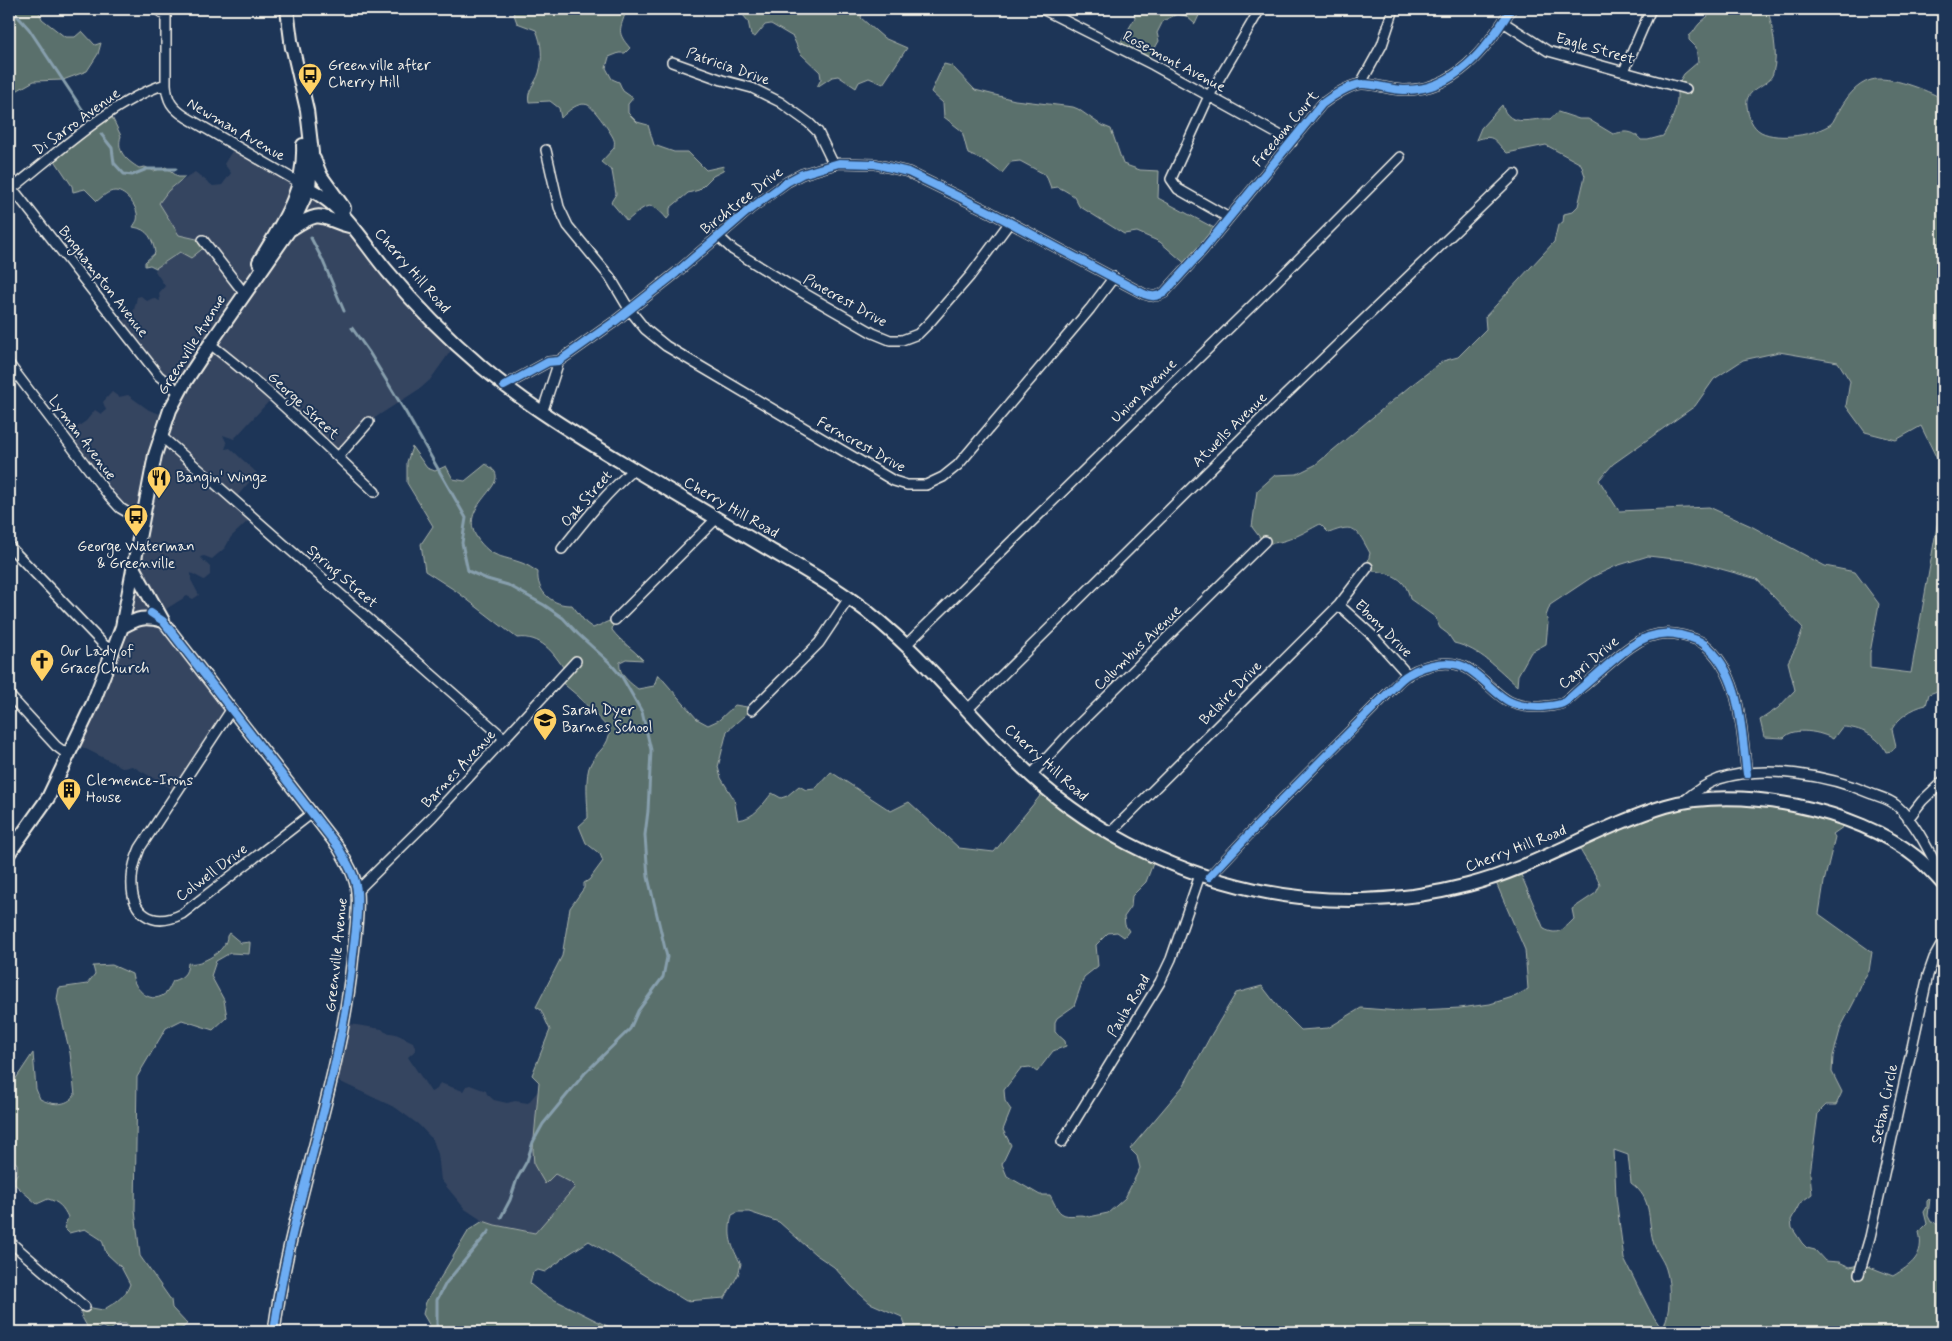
<svg xmlns="http://www.w3.org/2000/svg" width="1952" height="1341" viewBox="0 0 1952 1341" font-family="Mynerve,sans-serif">
<rect width="100%" height="100%" fill="#1d3557"/>
<filter id="ink" filterUnits="userSpaceOnUse"><feTurbulence type="fractalNoise" baseFrequency=".02" numOctaves="2"/><feDisplacementMap in="SourceGraphic" scale="10" xChannelSelector="R" yChannelSelector="G"/><feConvolveMatrix kernelMatrix="1 2 1 2 8 2 1 2 1" color-interpolation-filters="sRGB"/></filter>
<g filter="url(#ink)">
<path fill="#344460" d="M237,143L331,209L455,345L430,380L421,388L373,419L340,455L272,398L234,439L223,435L227,444L225,449L230,448L257,473L234,500L251,518L231,537L225,548L212,559L204,556L200,557L210,567V575L204,580L191,573V580L199,595L193,599L187,596L166,609L177,627L233,706L176,791L132,766L124,768L74,743L96,698L137,554L135,516L93,469L67,434L86,421L95,410L101,414L106,410L103,402L112,392L119,397L128,395L149,410L166,416L177,390L122,323L134,310L137,297L141,296L147,301L153,298L160,301L159,293L165,286L155,271L156,268L201,240L179,235L159,203L168,191L195,172L213,186L222,185L231,173L224,164Z
M344,1023L382,1029L385,1032L396,1034L413,1042L416,1050L408,1057L431,1092L437,1089L440,1083L463,1091L466,1086L470,1085L486,1091L487,1094L494,1100L507,1103L515,1101L528,1103L538,1091L533,1150L545,1184L555,1174L570,1182L575,1187L535,1233L495,1225L483,1221L465,1209L441,1180L438,1154L433,1140L419,1125L396,1108L332,1078Z"/>
<path fill="#5a706c" stroke="#a7b0aa" fill-rule="evenodd" d="M9,9H38L42,19L65,37H75L82,31L95,45L101,43L98,54L87,71L63,80L34,81L18,90L9,92Z
M512,9H634L626,11C620,30 616,32 630,48L625,53H619L609,57L606,68L612,79L619,82L623,91L633,98L628,104V113L637,122L648,125L654,145L674,152H688L706,170L724,166L723,171L713,176L699,190L688,193L670,208V215L667,219C650,198 645,206 627,221L611,202L616,194L612,171L601,162L614,148C614,145 615,142 614,140C613,135 593,107 588,105C578,101 567,112 561,118L559,108L550,101L529,102C526,91 536,83 539,73C543,59 542,43 536,30L517,23Z
M738,9H863L861,18L884,38L907,48L883,84L869,78L859,82L856,88L838,76L832,77L817,87L821,79L820,72L800,53L793,37L771,24L765,25L755,37L751,35L748,21Z
M1134,9H1202L1195,24L1186,16L1177,14L1163,21L1157,33L1159,41L1147,62L1119,45L1135,18Z
M1713,9H1768C1772,30 1779,52 1773,73C1769,87 1744,88 1747,106C1748,116 1752,127 1761,132C1779,141 1815,135 1831,124C1834,121 1836,115 1839,111C1846,98 1856,84 1871,80C1889,75 1927,90 1943,99V471L1921,426L1896,440L1865,432L1846,406L1850,381L1838,362L1779,352L1743,360L1714,379L1695,406L1613,464L1599,480L1619,511L1709,507L1751,526L1825,566L1855,572L1879,604L1870,653V668L1911,673L1943,492V624L1939,646L1943,659V689L1929,694L1926,705C1912,708 1898,718 1892,729L1896,746L1892,751L1886,752C1879,736 1859,727 1842,727L1833,739C1822,732 1793,726 1784,738L1764,737L1760,720L1778,708L1795,690L1788,662L1797,645L1803,628L1757,579L1692,561L1648,556L1616,566L1592,577L1550,605L1546,616L1548,623L1546,644L1531,652L1518,675L1517,686C1498,669 1480,649 1454,643L1448,634L1440,628L1435,617L1410,599C1406,575 1386,572 1366,570L1370,553C1357,530 1356,522 1329,533L1320,524C1303,533 1284,545 1264,543L1252,527L1257,491L1275,475L1297,474L1315,465L1409,387L1443,361L1458,357L1486,329L1485,317L1554,242L1558,225L1563,222L1564,214L1572,212L1578,206L1585,176L1581,164L1546,145L1507,153C1494,141 1495,133 1476,140L1481,128L1502,105C1510,130 1533,117 1550,119L1558,112L1579,119H1588L1613,134C1625,131 1633,130 1641,140H1648L1663,136C1672,120 1680,105 1676,87L1684,74L1698,62L1696,47L1689,40V36C1694,33 1695,28 1699,24C1705,18 1710,16 1713,9Z
M944,64L952,66L975,90L1015,100L1073,107L1078,109L1101,125L1111,129L1123,164L1140,170L1159,171L1158,198L1216,229L1188,266L1160,242L1137,232L1124,234L1079,206L1074,196L1064,190L1058,187L1051,188L1046,175L1020,161L1011,162L1002,173L987,162L968,154L962,131L944,117L943,103L931,92Z
M110,113L121,136C116,151 126,160 139,168L145,167L154,171L166,167L178,177H185L168,191L159,203L179,235L201,240L206,246L191,258L180,252L156,268L150,265L145,266V262L155,253C153,239 148,229 133,227C134,225 137,221 137,220C140,209 126,191 115,191C108,191 102,197 97,201L85,189L73,192L72,186L52,156Z
M412,447L427,468L435,471L446,466L453,479L465,481L486,464C489,466 493,469 495,472C505,491 444,513 489,551C497,557 512,559 522,563C528,565 533,569 538,572C536,592 553,606 572,605L586,623L593,628L614,619L612,630C621,642 633,649 643,660L626,659L620,662C618,674 629,682 638,689L654,686L658,674L697,719L708,725L719,720L735,705L753,708L727,731L718,767L721,778L734,799L738,820C755,818 762,805 772,793L781,798L787,796L799,786L806,790L815,789L831,772L891,811L909,802L959,848L994,852L1045,790L1155,858L1146,882L1132,896L1131,907L1124,917L1125,925L1129,931L1124,937L1117,932L1108,933L1096,945L1098,966L1084,977L1074,1006L1057,1018L1055,1022V1032L1065,1041L1066,1046L1053,1051L1037,1072L1030,1067L1021,1068L1004,1090L1005,1101L1011,1110L1003,1130L1011,1145L1002,1164L1007,1176L1040,1195H1050C1053,1200 1056,1209 1061,1213C1069,1219 1080,1212 1089,1217L1108,1213L1125,1198L1140,1168L1137,1156L1130,1149L1184,1085L1210,1037L1236,993L1262,986L1279,1008L1301,1030L1328,1028L1361,1008L1399,1011L1460,1008L1490,1004L1516,996L1528,989L1525,950L1494,878L1519,870L1544,929C1558,936 1563,930 1574,919L1572,909L1596,893L1600,885C1594,869 1583,858 1577,843L1659,808L1737,799L1850,822L1833,834L1835,837L1824,882L1819,914L1872,952L1869,971L1863,980L1855,1000L1841,1027L1833,1056L1832,1072L1842,1092L1836,1105H1826L1818,1113L1810,1174L1812,1194L1800,1203L1791,1220L1792,1228L1802,1243L1807,1248L1815,1250L1825,1261L1839,1262L1850,1267L1862,1264L1893,1276C1911,1265 1925,1256 1919,1232L1927,1224L1924,1212L1927,1207V1201L1930,1198L1928,1216L1931,1222L1943,1224V1332H908L902,1317L870,1303L852,1287L834,1267L815,1254L779,1222L749,1212H738L732,1215C727,1236 731,1246 741,1264L738,1275L725,1298L686,1301L589,1241L561,1259L560,1261L545,1272L538,1270L533,1272L530,1284L541,1293L619,1332H432L430,1326L423,1314L426,1302L469,1230L483,1221L495,1225L535,1233L575,1187L570,1182L555,1174L545,1184L534,1165L533,1150L539,1082L532,1075L550,1030L541,1010L536,1007L562,956L570,908L584,888V883L589,880L603,861L600,854L586,843L579,826L588,818C588,805 584,774 591,763C599,749 608,748 610,730L578,696L559,680L565,670C553,652 541,635 517,638L456,591L425,571L421,544L433,526L407,483V462ZM1614,1150L1628,1155L1631,1183C1653,1199 1647,1217 1653,1241C1655,1251 1663,1259 1666,1269C1671,1283 1671,1316 1662,1329L1651,1313L1624,1259L1616,1197Z
M229,933L241,943L250,942V944L249,954L230,953L216,961L211,976L224,1000L227,1017L213,1030L182,1020L166,1028L137,1077L135,1210L140,1256L171,1300L172,1308L187,1324L178,1332H135L127,1324H119L110,1330L102,1327L88,1332C88,1322 79,1320 81,1306L103,1310C114,1303 126,1297 130,1284L121,1267L106,1253L102,1240L85,1229L69,1233L64,1228L68,1217C63,1207 59,1202 48,1199L37,1204L12,1182L17,1174V1164L9,1155V1089L33,1053L36,1089L40,1099C52,1105 66,1107 75,1095L70,1053L57,999L59,988L87,984L95,974L93,966L112,965L132,974C134,990 152,1007 167,992C169,990 171,984 173,981C183,977 187,975 188,963C201,966 227,951 227,936Z"/>
<g fill="none" stroke-linecap="round" stroke-linejoin="round">
<path stroke="#879fad" stroke-width="3" d="M11,9L29,29L86,115
M101,134L112,148L114,163L124,174L132,175L147,169H176
M311,238L322,259L344,311
M352,328L369,352L405,411L466,518L462,543L468,571L487,579L508,585L544,605L563,618L578,634L609,662L622,677L642,712L651,750L648,811L645,835L648,877L667,957L663,977L638,1011L630,1029L585,1073L543,1124L533,1142L527,1161L517,1179L510,1200L501,1217
M437,1332V1300L446,1283L489,1231"/>
<defs>
<path id="minor" d="M157,9L166,16V84C167,101 172,108 186,117L300,183
M1042,9L1153,65L1292,142
M1503,22L1548,51L1686,89
M672,62L722,80L752,88L780,102L809,123L818,132L834,165
M1624,71L1651,9
M1361,83L1382,45L1394,9
M546,150L559,207L568,226L610,277L629,309L645,329L666,346L894,481L907,485H926L943,477L958,465L1090,309L1114,277
M9,184L159,376L179,392
M9,191C54,156 111,101 166,84
M1229,218L1178,189L1171,179L1209,96L1260,9
M718,236L733,250L788,284L873,333L890,340H902L918,334L930,322L970,276L1010,222
M203,240L244,293
M210,344C269,389 321,442 375,492
M9,364L109,496L120,508L142,521
M504,386L548,362L559,361L614,322L676,273L750,209L787,182L802,174L839,163L875,164L908,172L990,212L1144,294C1152,297 1156,297 1164,293L1202,251L1322,104C1331,97 1352,83 1363,84C1376,84 1390,90 1404,90C1455,91 1487,48 1511,9
M542,413L559,361
M161,436L505,739
M338,457L369,422
M9,546L104,645L114,651
M562,549C585,520 606,493 634,469
M1339,605L1373,636L1408,675
M615,620L717,518
M906,645L1270,288L1400,157
M9,695L56,746L68,755
M968,709L1275,405L1515,174
M231,710L140,848C136,858 132,868 132,879C130,913 152,929 182,914L311,814
M752,710L819,643L849,598
M1031,775L1068,735L1265,541
M1684,801C1694,792 1706,784 1719,779C1765,764 1828,775 1872,794C1880,797 1889,799 1896,805C1916,822 1931,855 1943,878
M1908,819L1922,801L1943,781
M1109,834L1339,605L1368,567
M1209,877L1269,813L1389,692C1395,686 1401,678 1409,674C1426,664 1452,658 1470,670C1498,689 1500,708 1541,707C1547,706 1557,706 1563,703C1569,700 1575,693 1581,688C1597,675 1613,659 1630,647C1645,636 1662,631 1680,635C1688,637 1698,639 1704,644C1742,674 1741,731 1747,774
M357,891L432,817L576,661
M1062,1142L1160,982L1171,959L1200,875
M9,1241L85,1307
M1859,1274L1870,1237L1928,975L1934,958L1943,942"/>
<path id="tertiary" d="M158,618L163,621L338,847C346,861 356,876 357,892C359,916 354,941 352,964C339,1089 290,1207 274,1332"/>
<path id="secondary" d="M287,9L292,48
M314,159L321,176L344,208
M300,183C313,191 329,199 339,211C357,229 371,252 388,272C416,306 449,339 483,368C528,406 578,436 628,466C675,494 723,522 770,550C798,566 827,582 853,601C917,646 963,710 1019,764C1084,828 1166,870 1256,890C1325,905 1400,903 1468,885C1537,867 1597,827 1666,806C1739,785 1857,809 1916,857C1926,865 1935,875 1943,884
M291,229C326,206 319,220 353,227
M259,262C282,223 305,192 303,145
M134,569L163,621
M122,627C138,618 144,616 163,621
M9,853L48,798L93,703L122,627L155,455L170,410L185,382L210,344L290,229L309,188L312,153L307,110L291,41"/>
</defs>
<use href="#minor" stroke="#f4f1e8" stroke-width="12"/>
<use href="#tertiary" stroke="#f4f1e8" stroke-width="14"/>
<use href="#secondary" stroke="#f4f1e8" stroke-width="16"/>
<use href="#minor" stroke="#1d3557" stroke-width="9"/>
<use href="#tertiary" stroke="#1d3557" stroke-width="10"/>
<use href="#secondary" stroke="#1d3557" stroke-width="12"/>
<defs>
<path id="cycleway" d="M504,386L548,362L559,361L614,322L676,273L750,209L787,182L802,174L839,163L875,164L908,172L990,212L1144,294C1152,297 1156,297 1164,293L1202,251L1322,104C1331,97 1352,83 1363,84C1376,84 1390,90 1404,90C1455,91 1487,48 1511,9
M151,613L163,621L338,847C346,861 356,876 357,892C359,916 354,941 352,964C339,1089 290,1207 274,1332
M1209,877L1269,813L1389,692C1395,686 1401,678 1409,674C1426,664 1452,658 1470,670C1498,689 1500,708 1541,707C1547,706 1557,706 1563,703C1569,700 1575,693 1581,688C1597,675 1613,659 1630,647C1645,636 1662,631 1680,635C1688,637 1698,639 1704,644C1742,674 1741,731 1747,774"/>
</defs>
<use href="#cycleway" stroke="#1d3557" stroke-width="11"/>
<use href="#cycleway" stroke="#6dadf4" stroke-width="8"/>
</g>
</g>
<defs>
<symbol id="bus-pin" viewBox="-11 -11 22 30"><path d="M0 17L-7.5 6A9.5 9.5 0 1 1 7.5 6Z" fill="#ffd166" stroke="#1d3557"/><path d="M-5-6H5V4H4V6H2V4H-2V6H-4V4H-5ZM-3.5-4V0h7V-4ZM-3.5 1.2v1.5H-2V1.2ZM2 1.2v1.5H3.5V1.2Z" fill="#111"/></symbol>
<symbol id="restaurant-pin" viewBox="-11 -11 22 30"><path d="M0 17L-7.5 6A9.5 9.5 0 1 1 7.5 6Z" fill="#ffd166" stroke="#1d3557"/><path d="M-5-6h1v4h1v-4h1v4h1v-4h1v5L-1.5 .5V6h-2V.5L-5-1ZM5-6V6H3V1.5H1.5Q1.5-4 5-6Z" fill="#111"/></symbol>
<symbol id="church-pin" viewBox="-11 -11 22 30"><path d="M0 17L-7.5 6A9.5 9.5 0 1 1 7.5 6Z" fill="#ffd166" stroke="#1d3557"/><path d="M-1.2-6h2.4v3.5h3.3v2.4h-3.3V6h-2.4V-.1h-3.3v-2.4h3.3Z" fill="#111"/></symbol>
<symbol id="school-pin" viewBox="-11 -11 22 30"><path d="M0 17L-7.5 6A9.5 9.5 0 1 1 7.5 6Z" fill="#ffd166" stroke="#1d3557"/><path d="M0-5L7-2L0 1L-7-2ZM-4 1L0 2.5L4 1V4Q0 6-4 4Z" fill="#111"/></symbol>
<symbol id="building-pin" viewBox="-11 -11 22 30"><path d="M0 17L-7.5 6A9.5 9.5 0 1 1 7.5 6Z" fill="#ffd166" stroke="#1d3557"/><path d="M-4-6H4V6H1V3H-1V6H-4ZM-2.5-4.3h1.7v1.8h-1.7ZM.8-4.3h1.7v1.8H.8ZM-2.5-1h1.7V.8h-1.7ZM.8-1h1.7V.8H.8Z" fill="#111"/></symbol>
</defs>
<g fill-rule="evenodd">
<use href="#bus-pin" x="296" y="61" width="28" height="38"/>
<use href="#restaurant-pin" x="145" y="464" width="28" height="38"/>
<use href="#bus-pin" x="122" y="502" width="28" height="38"/>
<use href="#church-pin" x="28" y="647" width="28" height="38"/>
<use href="#school-pin" x="531" y="706" width="28" height="38"/>
<use href="#building-pin" x="55" y="776" width="28" height="38"/>
</g>
<g text-anchor="middle" dominant-baseline="central" stroke-width="4" stroke-linejoin="round" paint-order="stroke">
<g font-size="15" fill="#f4f1e8" stroke="#1d3557">
<text transform="translate(1595 49) rotate(16)">Eagle Street</text>
<text transform="translate(1174 62) rotate(28)">Rosemont Avenue</text>
<text transform="translate(728 67) rotate(19)">Patricia Drive</text>
<text transform="translate(77 122) rotate(-36)">Di Sarro Avenue</text>
<text transform="translate(1286 129) rotate(-50)">Freedom Court</text>
<text transform="translate(236 130) rotate(30)">Newman Avenue</text>
<text transform="translate(742 201) rotate(-38)">Birchtree Drive</text>
<text transform="translate(412 271) rotate(49)">Cherry Hill Road</text>
<text transform="translate(103 282) rotate(52)">Binghampton Avenue</text>
<text transform="translate(845 301) rotate(29)">Pinecrest Drive</text>
<text transform="translate(192 345) rotate(-58)">Greenville Avenue</text>
<text transform="translate(1144 391) rotate(-44)">Union Avenue</text>
<text transform="translate(303 406) rotate(43)">George Street</text>
<text transform="translate(1230 430) rotate(-45)">Atwells Avenue</text>
<text transform="translate(82 438) rotate(53)">Lyman Avenue</text>
<text transform="translate(861 445) rotate(29)">Ferncrest Drive</text>
<text transform="translate(587 499) rotate(-49)">Oak Street</text>
<text transform="translate(731 508) rotate(30)">Cherry Hill Road</text>
<text transform="translate(342 577) rotate(41)">Spring Street</text>
<text transform="translate(1383 629) rotate(45)">Ebony Drive</text>
<text transform="translate(1138 648) rotate(-44)">Columbus Avenue</text>
<text transform="translate(1589 663) rotate(-40)">Capri Drive</text>
<text transform="translate(1231 693) rotate(-46)">Belaire Drive</text>
<text transform="translate(1046 763) rotate(42)">Cherry Hill Road</text>
<text transform="translate(459 769) rotate(-47)">Barnes Avenue</text>
<text transform="translate(1516 849) rotate(-21)">Cherry Hill Road</text>
<text transform="translate(212 873) rotate(-37)">Colwell Drive</text>
<text transform="translate(337 955) rotate(-84)">Greenville Avenue</text>
<text transform="translate(1129 1006) rotate(-59)">Paula Road</text>
<text transform="translate(1885 1104) rotate(-78)">Setian Circle</text>
</g>
<g font-size="15" fill="#f4f1e8" stroke="#1d3557" text-anchor="start">
<text x="328" y="66">Greenville after<tspan x="328" dy="17">Cherry Hill</tspan></text>
<text x="176" y="478">Bangin' Wingz</text>
<text x="136" y="547" text-anchor="middle">George Waterman<tspan x="136" dy="17">&amp; Greenville</tspan></text>
<text x="60" y="652">Our Lady of<tspan x="60" dy="17">Grace Church</tspan></text>
<text x="562" y="711">Sarah Dyer<tspan x="562" dy="17">Barnes School</tspan></text>
<text x="86" y="781">Clemence-Irons<tspan x="86" dy="17">House</tspan></text>
</g>
</g>
<rect width="1952" height="1341" fill="none" stroke="#1d3557" stroke-width="30"/>
<rect x="15" y="15" width="1922" height="1311" fill="none" stroke="#f4f1e8" stroke-width="2" filter="url(#ink)"/>
</svg>
